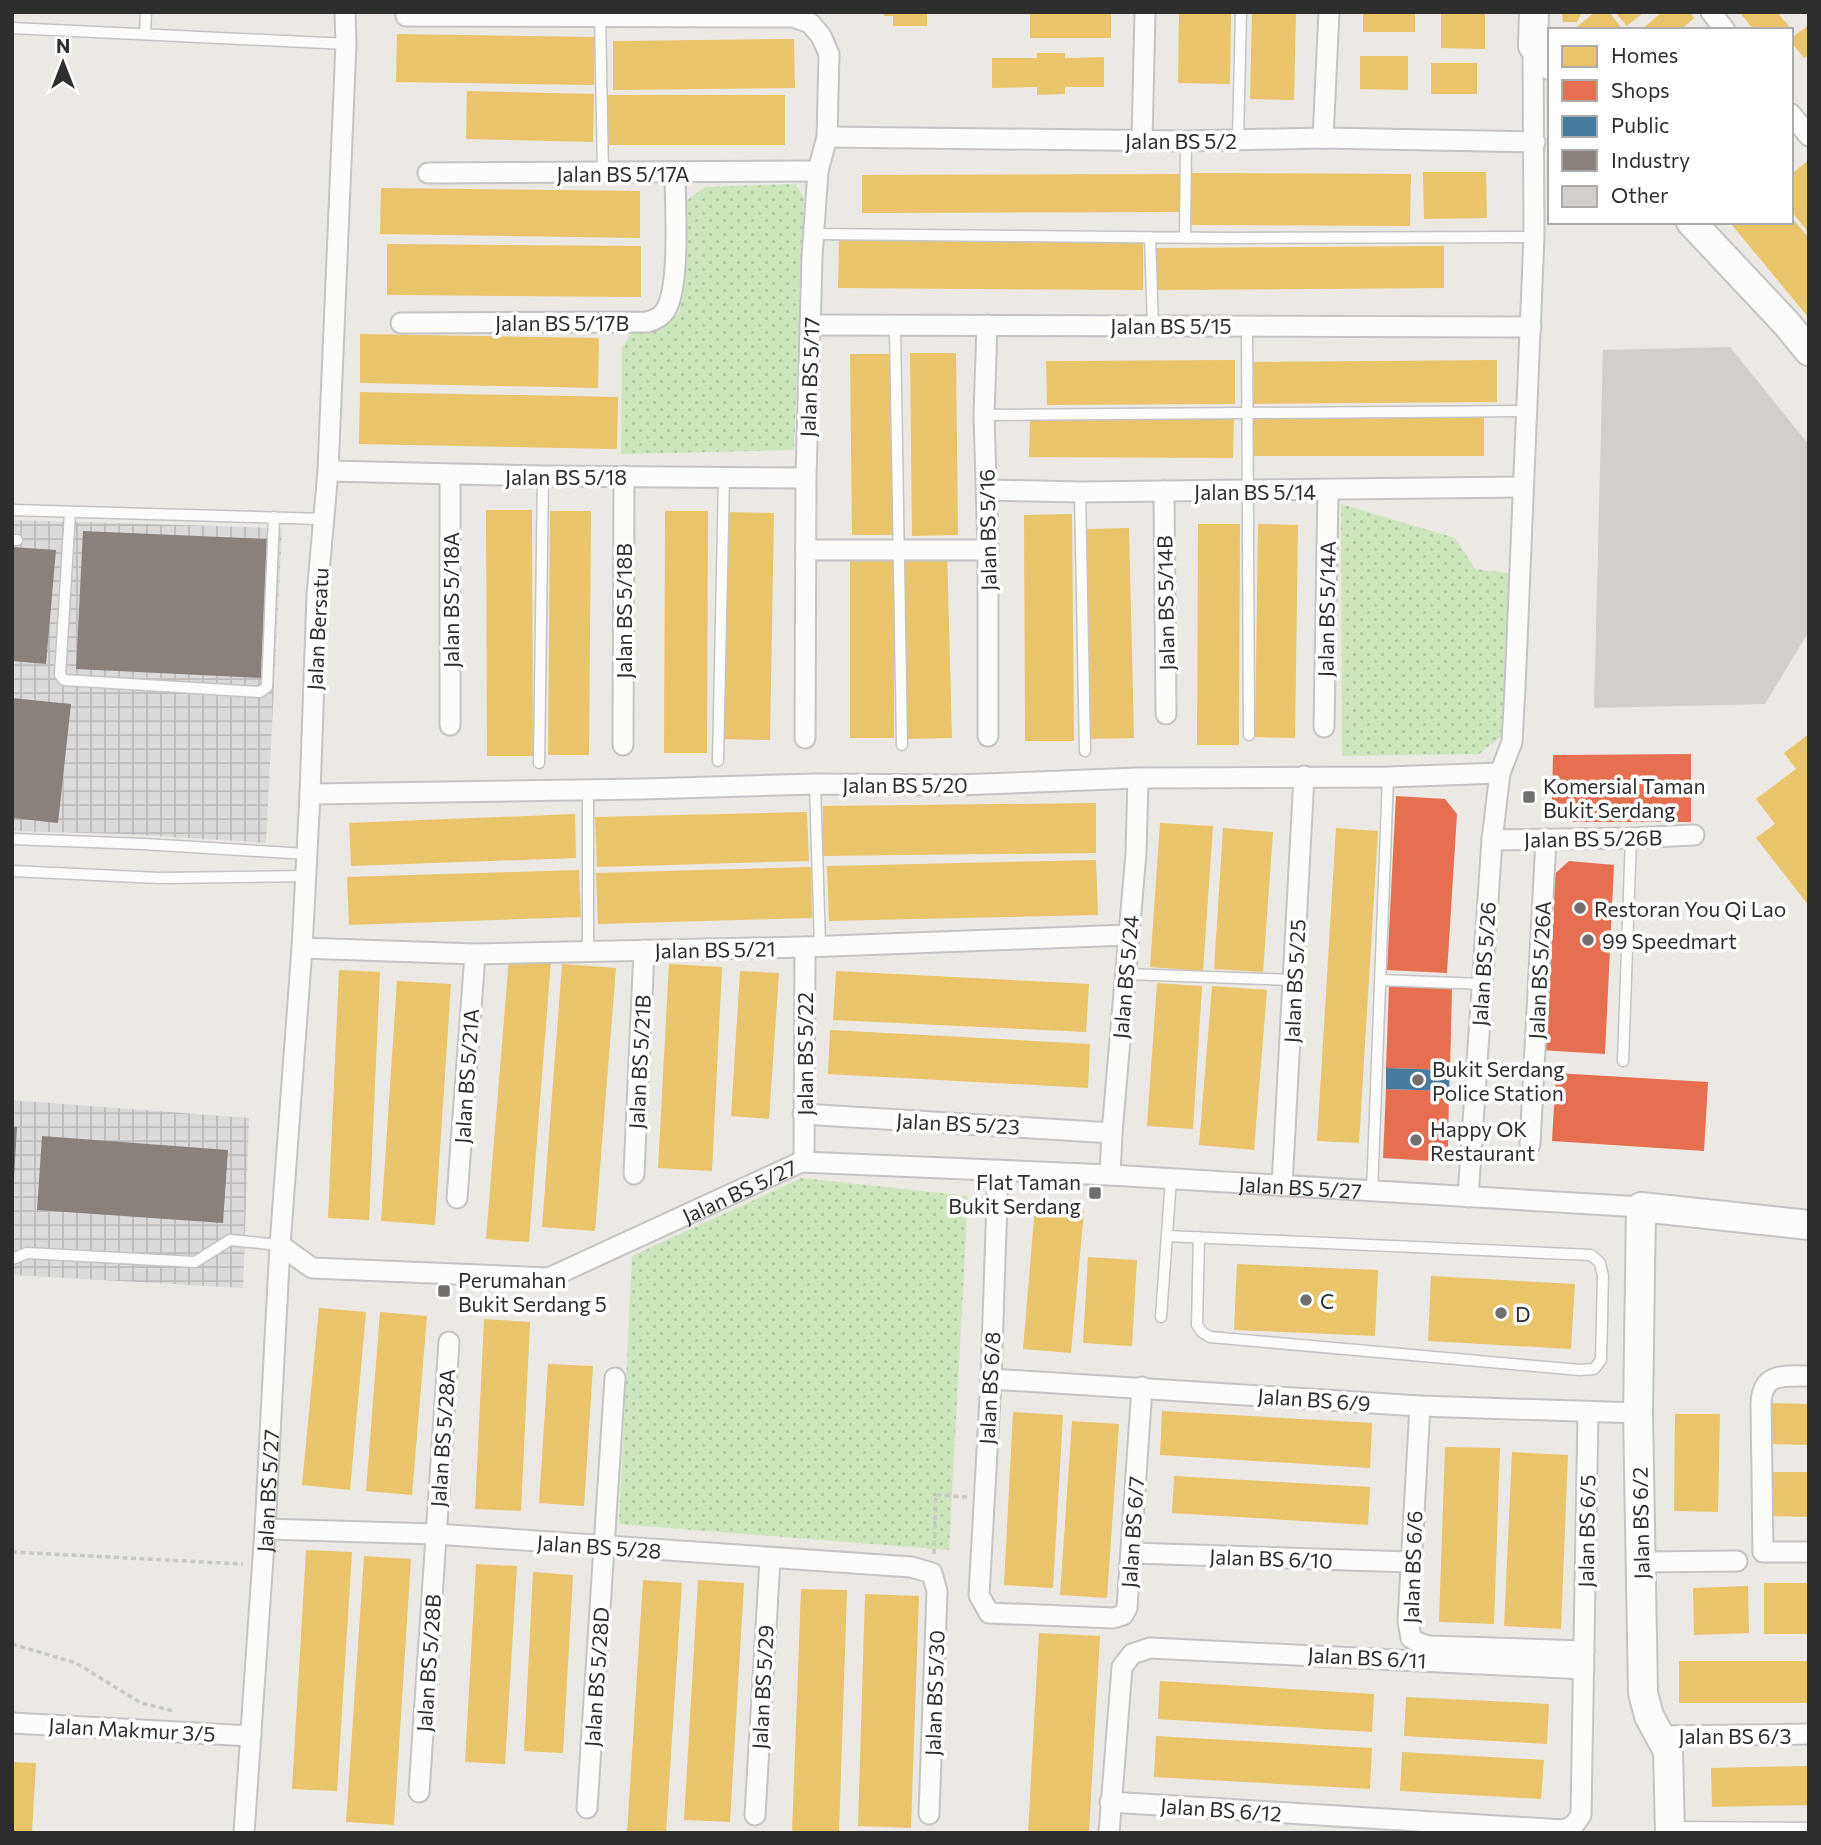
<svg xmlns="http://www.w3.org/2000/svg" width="1821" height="1845" viewBox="0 0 1821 1845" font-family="Commissioner,sans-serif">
<defs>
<pattern id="industrial-grid" width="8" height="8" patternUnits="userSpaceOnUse" patternTransform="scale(1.75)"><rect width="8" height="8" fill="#dcd9db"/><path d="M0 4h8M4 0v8" fill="none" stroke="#bdbbbc"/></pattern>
<pattern id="grass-dots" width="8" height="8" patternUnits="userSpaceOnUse" patternTransform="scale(1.75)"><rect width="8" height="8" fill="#cee6be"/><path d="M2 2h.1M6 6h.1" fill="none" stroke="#b1c6a4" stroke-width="1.8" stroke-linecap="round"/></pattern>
</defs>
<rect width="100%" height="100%" fill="#ece8e4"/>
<path fill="url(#industrial-grid)" d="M12,520L282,528L266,843L123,834L12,831Z
M12,1100L249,1118L243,1288L12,1275Z"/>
<path fill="url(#grass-dots)" d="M796,184L804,199L794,450L621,454L622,348L632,332L661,330L680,312L686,201L705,187Z
M1341,504L1455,538L1475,569L1510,573L1508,731L1479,754L1342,756Z
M802,1178L968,1196L949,1550L619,1524L632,1256Z"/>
<path fill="#e9c46a" d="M884,12H927V26H893V16H884Z
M1030,12H1111V38H1030Z
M1179,12H1231L1230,84L1178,83Z
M1252,12H1296L1294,100L1250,99Z
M1363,12H1415V32H1363Z
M1441,12H1485V49L1441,48Z
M1562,12H1582L1577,22H1563Z
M1595,12H1609L1623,30H1573Z
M1615,12H1644L1627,26Z
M1662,12H1690L1694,18L1684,27L1686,30H1641Z
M1742,12H1777L1789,26L1785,30H1754L1741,14Z
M1809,25V55L1804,58L1791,42V38Z
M397,34L595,37L594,85L396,82Z
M794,39L795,88L613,90V41Z
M1037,53H1065V58L1104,57V87H1065V94L1037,95V87L992,88V58H1037Z
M1360,56H1408V90L1360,89Z
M1431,63H1477V94H1431Z
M467,91L594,94L593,142L466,139Z
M607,95H785V145H607Z
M1809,160V233L1791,211V174Z
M1423,172H1486L1487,218L1424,219Z
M1190,173L1411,174L1410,226L1190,225Z
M1181,174L1182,212L862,213V175Z
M381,188L640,191V238L380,234Z
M1791,217L1809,238V318L1731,224L1734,222H1791Z
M839,239L1143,242V290L838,288Z
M387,244L641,246V297L387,295Z
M1444,246V288L1154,290V248Z
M360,334L599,338L598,388L360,383Z
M910,353H956L958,535L912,536Z
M850,354H891L893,535H852Z
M1235,360V404L1047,405L1046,361Z
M1497,360V402L1254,404L1253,362Z
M360,392L618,397L617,449L359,444Z
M1253,416H1484V456H1253Z
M1030,417L1234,418L1233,458L1029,457Z
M486,510H532L533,756H487Z
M550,511H591L589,755H548Z
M665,511H708L707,753H664Z
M726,512L774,513L770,740L721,739Z
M1072,514L1074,741H1025L1024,515Z
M1198,524H1240L1239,745H1197Z
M1258,524L1298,525L1295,738L1255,737Z
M1129,528L1134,738L1088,739L1084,529Z
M947,550L952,738L906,739L901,551Z
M850,552H894V738H850Z
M1809,734V906L1756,838L1775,824L1756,799L1796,769L1784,753Z
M1096,803V853L823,856V806Z
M807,812L809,861L597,867L595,817Z
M575,814L576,858L351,866L349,823Z
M1160,823L1213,826L1203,971L1150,967Z
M1223,828L1273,832L1263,972L1214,969Z
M1336,828L1378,831L1359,1143L1317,1141Z
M1096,860L1098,915L829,921L827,866Z
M811,867L812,918L598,924L596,873Z
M579,870L581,917L349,925L347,877Z
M509,958L551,961L529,1242L486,1239Z
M562,964L616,968L595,1231L542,1227Z
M669,964L722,967L712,1171L658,1168Z
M339,970L380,972L369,1220L328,1218Z
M740,971L779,973L769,1119L731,1116Z
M836,971L1089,984L1086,1032L833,1020Z
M397,981L451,984L435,1225L381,1221Z
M1157,983L1202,986L1193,1129L1147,1126Z
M1212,986L1267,990L1254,1150L1199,1145Z
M830,1030L1090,1044L1088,1088L828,1074Z
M1035,1207L1084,1211L1071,1353L1023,1349Z
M1088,1257L1137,1260L1132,1346L1083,1343Z
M1237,1264L1378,1270L1375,1336L1234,1330Z
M1431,1276L1575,1284L1571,1349L1428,1341Z
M319,1308L366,1312L350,1490L302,1485Z
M380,1312L427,1316L412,1495L366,1491Z
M484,1319L530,1322L521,1511L475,1509Z
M548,1364L593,1366L584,1506L539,1503Z
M1769,1403L1809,1404V1445L1768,1444Z
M1162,1411L1372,1423L1370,1468L1160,1455Z
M1013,1412L1063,1415L1053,1588L1004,1585Z
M1675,1414H1720L1718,1512L1674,1511Z
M1072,1421L1119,1424L1107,1598L1060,1595Z
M1445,1447L1500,1448L1494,1624L1439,1622Z
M1512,1452L1568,1455L1561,1629L1504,1626Z
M1768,1472H1809V1517L1768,1516Z
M1174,1476L1370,1487L1368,1525L1172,1513Z
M306,1550L352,1552L337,1791L292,1789Z
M364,1556L411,1559L394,1825L346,1822Z
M476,1564L517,1566L505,1764L465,1762Z
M533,1572L573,1575L563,1753L524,1751Z
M643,1580L682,1583L666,1833H627Z
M698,1580L744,1583L730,1822L684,1820Z
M1764,1583H1809V1634H1764Z
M1748,1586L1749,1633L1694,1635L1693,1588Z
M801,1589L847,1590L839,1833H792Z
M865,1594L919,1596L911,1828L858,1826Z
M1039,1633L1100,1636L1089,1833H1028Z
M1679,1661H1809V1703H1679Z
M1160,1681L1374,1694L1372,1732L1158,1719Z
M1406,1697L1549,1704L1547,1744L1404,1736Z
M1156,1736L1372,1748L1370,1789L1154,1777Z
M1402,1752L1544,1760L1541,1799L1400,1791Z
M12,1762L36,1763L32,1833H12Z
M1809,1766V1805L1712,1807L1711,1768Z"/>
<path fill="#e76f51" d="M1691,754V822H1573L1552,803L1553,755Z
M1396,796L1445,799L1457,814L1447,973L1387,970Z
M1569,861L1614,865L1605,1054L1540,1050L1549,879Z
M1389,986L1452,988L1450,1070L1386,1068Z
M1556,1073L1708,1082L1704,1151L1552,1141Z
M1386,1089L1449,1091L1448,1148L1432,1161L1383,1158Z"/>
<path fill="#457b9d" d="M1386,1068L1450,1070L1449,1091L1386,1089Z"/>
<path fill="#8a817c" d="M83,531L267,539L261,678L76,669Z
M12,547L56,550L46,664L12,661Z
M12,698L71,704L58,823L12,818Z
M12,1127H17L14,1178H12Z
M42,1136L228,1150L223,1223L37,1210Z"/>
<path fill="#d1cecb" d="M1730,347L1809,445V631L1765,704L1594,708L1603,350Z"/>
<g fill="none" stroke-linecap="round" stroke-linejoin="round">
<defs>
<path id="lane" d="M600,13L603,173
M12,28L346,44
M145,33L146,12
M1238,140L1241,12
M813,234L1229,238L1534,237
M1150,237L1153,326
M1185,238L1186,141
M1247,325L1249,735
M895,327L902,745
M984,415L1526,411
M1080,492L1085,751
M12,510L323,519
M70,512L60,675L64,680L260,692L267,687L274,517
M12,540H17
M718,761L724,477
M539,763L543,476
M815,784L820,946
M12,839L144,844L307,854
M12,871L160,878L306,876
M588,950V790
M1127,974L1294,980
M1380,980L1482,984
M1623,1061L1631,838
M1372,1192L1388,777
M1167,1236L1591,1255L1600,1263L1603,1276L1601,1360L1594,1369L1580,1370L1210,1337L1202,1332L1197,1325L1199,1237
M12,1259L27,1253L195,1262L230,1240L280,1245
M1161,1317L1171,1179
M1671,1827L1809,1828"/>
<g id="street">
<path d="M1711,12L1725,30"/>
<path d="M406,16L793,17L810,23L821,36L829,54L827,137L818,171L812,257L806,478L805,738"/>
<path d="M1791,114L1809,136"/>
<path d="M827,137L1186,141L1323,138L1535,142"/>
<path d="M1323,138L1329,12"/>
<path d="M1142,140L1145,12"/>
<path d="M428,173L818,171"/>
<path d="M401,323L647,322C655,320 661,317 665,311C681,287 675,204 675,174"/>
<path d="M810,325L1531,327"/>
<path d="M987,325L984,415L988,550V736"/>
<path d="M328,471L543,476L806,478"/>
<path d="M450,475V725"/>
<path d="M987,490L1080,492L1522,487"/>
<path d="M1164,491L1166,714"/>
<path d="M806,550H988"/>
<path d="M1324,727L1328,490"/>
<path d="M623,745L624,476"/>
<path d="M310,794L642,789L815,784L957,785L1138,778L1388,777L1500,773"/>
<path d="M1492,840L1631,838L1694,835"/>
<path d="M302,948L475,954L805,947L1128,935"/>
<path d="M803,1114L1112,1133"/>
<path d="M1530,1144L1546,839"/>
<path d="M804,1162L805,947"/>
<path d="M998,1170L991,1379L979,1595L989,1613L1113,1618L1123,1615L1127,1608L1142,1387"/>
<path d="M634,1174L644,950"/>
<path d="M1110,1175L1112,1133L1136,853L1138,778"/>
<path d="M1282,1186L1304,776"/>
<path d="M1468,1197L1492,840L1500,773L1512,742L1515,688L1534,237L1533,46"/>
<path d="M457,1198L475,954"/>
<path id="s1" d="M280,1245L312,1268L549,1278L801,1162L1110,1175L1641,1207"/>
<path d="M1809,1376C1784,1376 1762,1372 1761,1404L1763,1552H1809"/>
<path d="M991,1379L1420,1406L1638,1413"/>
<path d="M1420,1406L1408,1621L1411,1638L1419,1643L1429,1646L1584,1651"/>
<path d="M265,1529L436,1534L911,1567L932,1573L937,1591L929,1814"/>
<path d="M1131,1553L1410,1562"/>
<path d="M1641,1562L1737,1561"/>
<path d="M12,1723L251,1736"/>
<path d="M1660,1736L1809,1734"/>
<path d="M419,1792L449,1342"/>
<path d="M1110,1802L1564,1830L1574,1825L1581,1815L1588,1412"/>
<path d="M587,1808L615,1378"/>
<path d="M755,1815L770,1559"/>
<path id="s2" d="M244,1833L265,1529L280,1245L302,948L310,794L317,595L328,471L346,44L345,12"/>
<path d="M1109,1833L1122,1667L1132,1654L1150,1648L1584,1669"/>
</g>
<path id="secondary" d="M1534,12L1533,46L1550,65
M1691,222L1786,323L1809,351
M1670,1833L1668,1751L1649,1716L1643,1693L1638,1413L1641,1207L1809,1225"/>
</defs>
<use href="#lane" stroke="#c5c4c5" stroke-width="13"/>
<use href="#street" stroke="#c5c4c5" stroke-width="23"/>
<use href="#secondary" stroke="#c5c4c5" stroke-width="32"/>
<path stroke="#c9c9c8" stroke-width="3.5" stroke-dasharray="5 3.5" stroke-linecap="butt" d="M12,1552L243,1564
M934,1554L936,1495L967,1497
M12,1644L76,1663L141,1703L174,1711"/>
<use href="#lane" stroke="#fcfcfb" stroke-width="10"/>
<use href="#street" stroke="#fcfcfb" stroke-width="19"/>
<use href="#secondary" stroke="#fcfcfb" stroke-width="28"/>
</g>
<g fill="#706f6e" stroke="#fff" stroke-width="2.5">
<rect x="1522" y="790" width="14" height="14" rx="3.5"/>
<circle cx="1580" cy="908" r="7"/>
<circle cx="1588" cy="940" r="7"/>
<circle cx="1418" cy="1080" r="7"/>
<circle cx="1416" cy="1140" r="7"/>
<rect x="1088" y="1186" width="14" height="14" rx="3.5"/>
<rect x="437" y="1284" width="14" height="14" rx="3.5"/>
<circle cx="1306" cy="1300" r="7"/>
<circle cx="1501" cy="1313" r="7"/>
</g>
<g text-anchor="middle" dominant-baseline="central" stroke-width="7" stroke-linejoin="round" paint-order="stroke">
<g font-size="21" fill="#2e2e2e" stroke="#fff">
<text x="1181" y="140">Jalan BS 5/2</text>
<text x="623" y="173">Jalan BS 5/17A</text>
<text x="562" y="322">Jalan BS 5/17B</text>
<text x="1171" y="325">Jalan BS 5/15</text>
<text transform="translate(809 377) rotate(-88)">Jalan BS 5/17</text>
<text x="566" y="476">Jalan BS 5/18</text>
<text x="1255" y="491">Jalan BS 5/14</text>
<text transform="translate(987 530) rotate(-91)">Jalan BS 5/16</text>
<text transform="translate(450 600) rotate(-90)">Jalan BS 5/18A</text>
<text transform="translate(1165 603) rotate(-91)">Jalan BS 5/14B</text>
<text transform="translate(1326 609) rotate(-89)">Jalan BS 5/14A</text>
<text transform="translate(623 611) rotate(-90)">Jalan BS 5/18B</text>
<text transform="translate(317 629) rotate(-87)">Jalan Bersatu</text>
<text x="905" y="784">Jalan BS 5/20</text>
<text transform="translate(1593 838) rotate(-1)">Jalan BS 5/26B</text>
<text transform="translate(715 949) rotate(-1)">Jalan BS 5/21</text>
<text transform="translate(1483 964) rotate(-86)">Jalan BS 5/26</text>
<text transform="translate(1539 970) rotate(-87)">Jalan BS 5/26A</text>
<text transform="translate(1125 977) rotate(-85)">Jalan BS 5/24</text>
<text transform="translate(1294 981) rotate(-87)">Jalan BS 5/25</text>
<text transform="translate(804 1054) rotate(-90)">Jalan BS 5/22</text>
<text transform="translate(639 1062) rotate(-87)">Jalan BS 5/21B</text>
<text transform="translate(466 1076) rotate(-86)">Jalan BS 5/21A</text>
<text transform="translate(958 1123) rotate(3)">Jalan BS 5/23</text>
<text stroke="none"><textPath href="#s1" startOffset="1054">Jalan BS 5/27</textPath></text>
<text stroke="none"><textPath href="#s1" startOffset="486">Jalan BS 5/27</textPath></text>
<text transform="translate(989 1388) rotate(-87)">Jalan BS 6/8</text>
<text transform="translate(1314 1399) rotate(4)">Jalan BS 6/9</text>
<text transform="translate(442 1438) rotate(-86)">Jalan BS 5/28A</text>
<text stroke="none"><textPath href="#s2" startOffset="343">Jalan BS 5/27</textPath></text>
<text transform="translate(1640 1523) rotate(-91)">Jalan BS 6/2</text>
<text transform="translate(1586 1531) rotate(-89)">Jalan BS 6/5</text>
<text transform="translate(1132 1532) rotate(-86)">Jalan BS 6/7</text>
<text transform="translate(599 1546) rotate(4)">Jalan BS 5/28</text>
<text transform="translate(1271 1558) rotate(2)">Jalan BS 6/10</text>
<text transform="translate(1412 1567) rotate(-88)">Jalan BS 6/6</text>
<text transform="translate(1367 1657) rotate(3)">Jalan BS 6/11</text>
<text transform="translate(428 1663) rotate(-86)">Jalan BS 5/28B</text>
<text transform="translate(596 1677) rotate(-86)">Jalan BS 5/28D</text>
<text transform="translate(762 1687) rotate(-87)">Jalan BS 5/29</text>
<text transform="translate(934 1693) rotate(-88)">Jalan BS 5/30</text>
<text transform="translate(132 1729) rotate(3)">Jalan Makmur 3/5</text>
<text x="1735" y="1735">Jalan BS 6/3</text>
<text transform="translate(1221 1809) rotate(4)">Jalan BS 6/12</text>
</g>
<g font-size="21" fill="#2e2e2e" stroke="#fff" text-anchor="start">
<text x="1543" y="785">Komersial Taman<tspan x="1543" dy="24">Bukit Serdang</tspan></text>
<text x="1594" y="908">Restoran You Qi Lao</text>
<text x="1602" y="940">99 Speedmart</text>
<text x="1432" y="1068">Bukit Serdang<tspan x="1432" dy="24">Police Station</tspan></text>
<text x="1430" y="1128">Happy OK<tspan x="1430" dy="24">Restaurant</tspan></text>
<text x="1081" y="1181" text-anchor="end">Flat Taman<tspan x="1081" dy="24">Bukit Serdang</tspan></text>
<text x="458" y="1279">Perumahan<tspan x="458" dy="24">Bukit Serdang 5</tspan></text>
<text x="1320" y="1300">C</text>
<text x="1515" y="1313">D</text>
</g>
</g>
<rect width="1821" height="1845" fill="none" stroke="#2e2e2e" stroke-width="28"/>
<rect x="1548" y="28" width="245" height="196" fill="#ffffff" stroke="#ababab" stroke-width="2"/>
<rect x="1562" y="46" width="35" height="21" fill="#e9c46a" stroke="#ababab" stroke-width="2"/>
<text x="1611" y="63" font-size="21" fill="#2e2e2e">Homes</text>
<rect x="1562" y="80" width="35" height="21" fill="#e76f51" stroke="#ababab" stroke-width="2"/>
<text x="1611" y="98" font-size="21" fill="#2e2e2e">Shops</text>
<rect x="1562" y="116" width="35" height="21" fill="#457b9d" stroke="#ababab" stroke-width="2"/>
<text x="1611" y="133" font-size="21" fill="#2e2e2e">Public</text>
<rect x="1562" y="150" width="35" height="21" fill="#8a817c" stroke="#ababab" stroke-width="2"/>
<text x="1611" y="168" font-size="21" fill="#2e2e2e">Industry</text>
<rect x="1562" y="186" width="35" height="21" fill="#d1cecb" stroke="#ababab" stroke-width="2"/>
<text x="1611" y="203" font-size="21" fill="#2e2e2e">Other</text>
<g transform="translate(63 63)" stroke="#ffffff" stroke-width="5" paint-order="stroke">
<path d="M0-5L12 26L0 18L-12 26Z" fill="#2e2e2e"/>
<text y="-10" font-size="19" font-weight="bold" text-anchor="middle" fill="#2e2e2e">N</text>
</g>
</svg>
